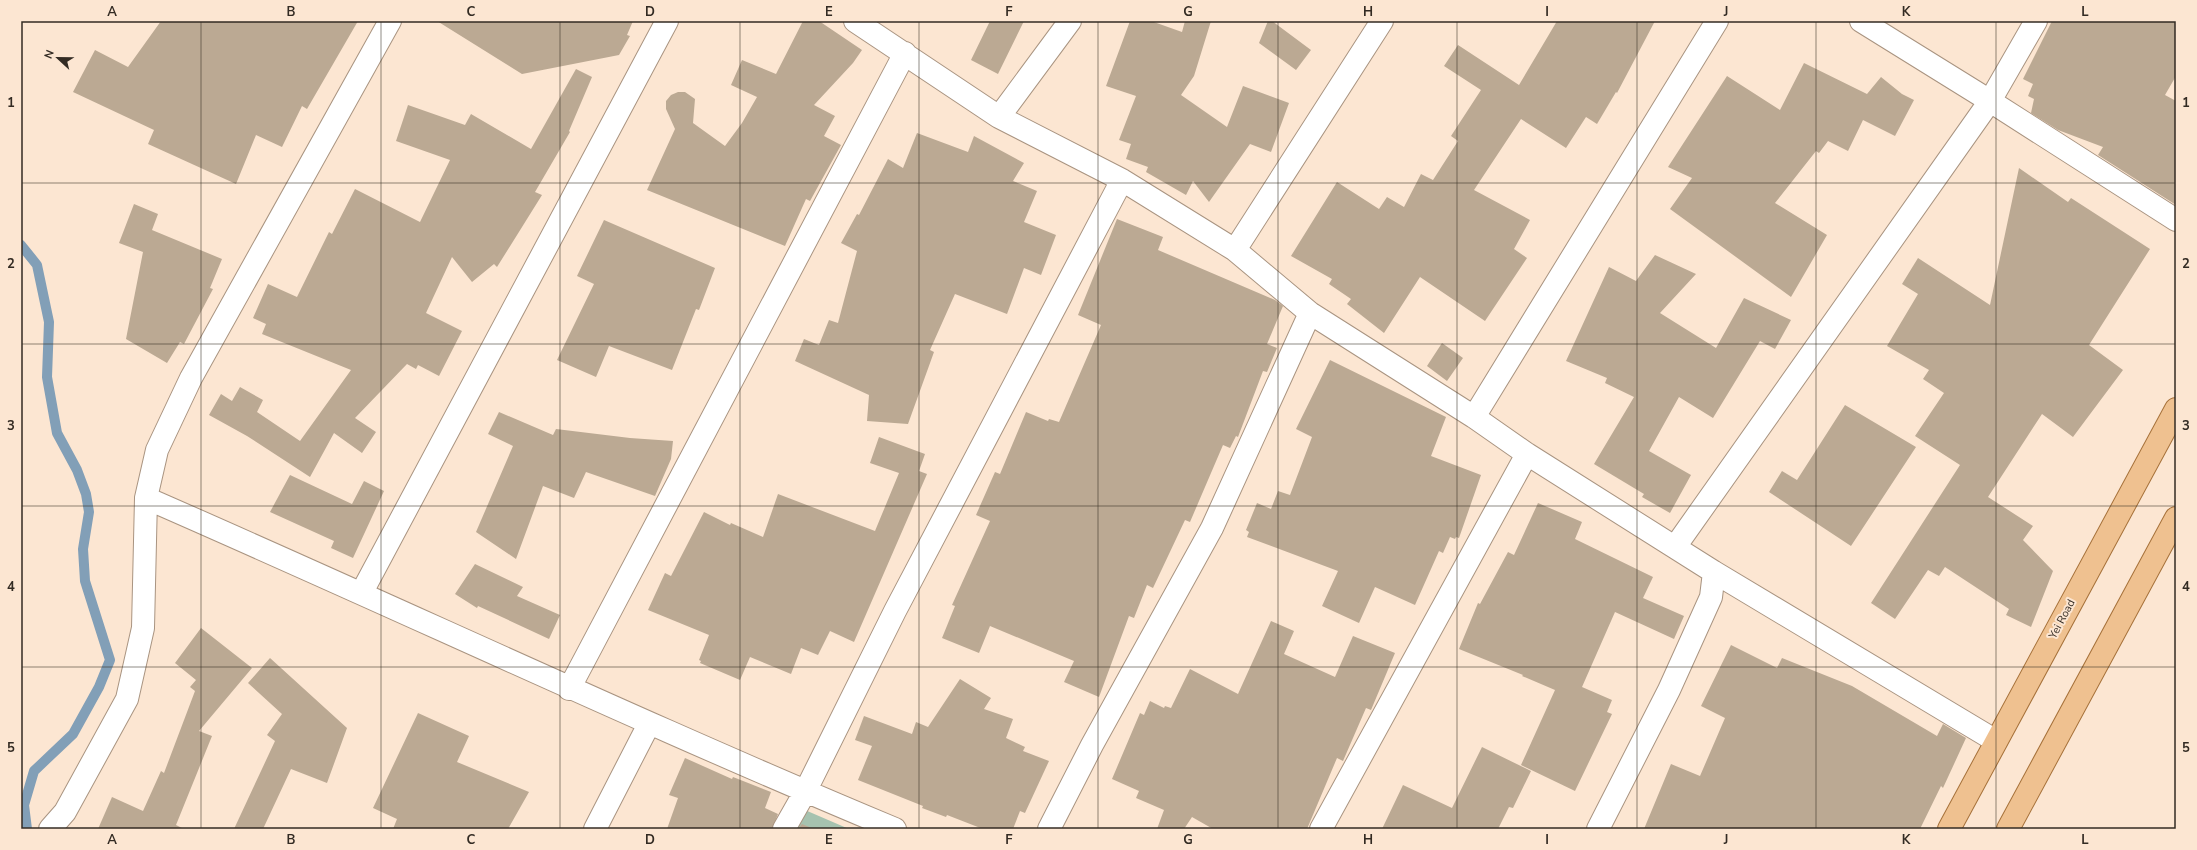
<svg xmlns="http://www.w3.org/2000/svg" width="2197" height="850" viewBox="0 0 2197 850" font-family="'Nunito Sans',sans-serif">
<rect width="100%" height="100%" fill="#fce6d2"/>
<path fill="#a6c2af" d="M805,810L849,829H795Z"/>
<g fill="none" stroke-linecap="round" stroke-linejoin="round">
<path stroke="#829fb7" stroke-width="10" d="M21,245L37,265L49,322L47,377L57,433L77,470L86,494L89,512L83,549L85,581L110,660L99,687L73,734L34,771L24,805L27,829"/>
</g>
<path fill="#bba993" d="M161,21H358L307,109L302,106L282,147L256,135L236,184L148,144L154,130L73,92L95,50L128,67Z
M437,21H633L627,35L630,36L619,55L522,74Z
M803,21H819L862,50L853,63L814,105L835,116L824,136L841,145L810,201L806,199L785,246L647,190L675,129L666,109V101L671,95L678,92H685L695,99L693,123L725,146L742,123L757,97L731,85L742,60L776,74Z
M990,21H1024L998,74L971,60Z
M1130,21H1151L1182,32L1185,21H1211L1194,76L1181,95L1227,127L1243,86L1289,103L1271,152L1250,144L1209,202L1193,181L1186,195L1146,172L1148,167L1126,159L1131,144L1119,140L1136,96L1106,86Z
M1268,21H1272L1311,50L1296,70L1259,43Z
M1557,21H1655L1617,93L1616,92L1597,124L1586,117L1566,148L1521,119L1474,190L1530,220L1514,249L1527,258L1485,321L1420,277L1384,333L1347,304L1351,299L1329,284L1332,279L1291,256L1337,182L1379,209L1387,197L1404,207L1421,174L1433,180L1458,141L1451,136L1481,90L1444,66L1458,45L1519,85Z
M2052,21H2176V76L2165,95L2176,101V205L2098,155L2103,147L2058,130L2031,113L2034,99L2028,96L2033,84L2023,79Z
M1804,63L1867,94L1881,77L1902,94L1914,100L1895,136L1863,120L1848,151L1828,141L1819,153L1816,151L1775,203L1827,235L1791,297L1670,209L1692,178L1668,167L1727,76L1780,110Z
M576,69L592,77L569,131L570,132L535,192L542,195L497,267L494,264L472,282L452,257L426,313L462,331L439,376L418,365L416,369L407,364L355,418L376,432L362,453L334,433L310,477L247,436L209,415L221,394L232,401L240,387L263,400L257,412L300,441L351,370L262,334L266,324L253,318L268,284L297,297L329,232L332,234L355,189L420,222L450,160L396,141L408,105L465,125L471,114L531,149Z
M917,133L968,152L974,136L1024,163L1013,181L1037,191L1024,222L1056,235L1041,275L1024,268L1007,314L955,294L930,350L934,352L908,424L867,421L869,395L795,361L804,339L819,345L829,320L838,323L857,251L841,243L857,214L859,215L888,159L903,168Z
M2019,168L2068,202L2071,198L2150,249L2089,345L2123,370L2073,437L2042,414L1988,497L2033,526L2023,540L2053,571L2031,627L2006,615L2009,609L1945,567L1939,576L1928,570L1895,619L1871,603L1960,465L1915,436L1944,393L1923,379L1929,370L1887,346L1918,294L1902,284L1918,258L1990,305Z
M134,204L158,214L152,230L222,259L210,288L213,289L184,344L180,342L167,363L126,339L143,252L119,243Z
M1117,219L1163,237L1158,250L1275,300L1283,306L1267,344L1277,348L1267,372L1263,371L1238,437L1236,436L1230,448L1223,445L1190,522L1185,520L1153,588L1147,585L1134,618L1129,616L1099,697L1064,682L1074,661L990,626L979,653L942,638L955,606L952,605L990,521L976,515L995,472L1000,474L1026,412L1048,421L1049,419L1059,422L1101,325L1078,315Z
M604,220L715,268L699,310L696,309L672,370L609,346L596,377L557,360L594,284L577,276Z
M1655,255L1696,274L1660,313L1716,348L1744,298L1791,320L1775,349L1760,341L1713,418L1679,397L1649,451L1691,475L1670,513L1642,497L1644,494L1594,464L1634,397L1605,383L1607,378L1566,361L1609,267L1636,281Z
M1442,343L1463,358L1447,381L1427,366Z
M1330,360L1446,417L1431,456L1481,475L1459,538L1456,537L1455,539L1450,537L1443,553L1439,551L1415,605L1375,587L1359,623L1322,606L1338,571L1247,537L1249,532L1246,530L1257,503L1271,509L1278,491L1290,495L1312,437L1296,429Z
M1845,405L1916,447L1851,546L1769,492L1782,471L1797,480Z
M499,412L553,435L556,429L630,438L673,441L671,459L655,496L586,472L574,498L543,486L516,559L476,532L513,446L488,434Z
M879,437L925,454L919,471L927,474L854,642L830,631L818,655L801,648L791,674L750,657L740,680L700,663L701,661L699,660L709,635L648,610L665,573L671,576L704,512L730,525L731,523L763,537L778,494L875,531L899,473L870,463Z
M290,475L352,504L364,481L384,491L353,558L331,548L334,541L270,512Z
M1538,503L1582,522L1575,539L1653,577L1643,598L1684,616L1674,639L1615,612L1582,687L1612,700L1607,712L1612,714L1575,791L1521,765L1555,690L1522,676L1523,675L1459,649L1478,603L1480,604L1508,552L1514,555Z
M475,564L523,587L517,596L560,615L549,639L478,606L477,608L455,594Z
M1271,621L1294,631L1284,654L1335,677L1353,636L1395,653L1371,710L1366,708L1343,761L1337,758L1307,829H1213L1192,817L1184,829H1157L1164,810L1136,798L1139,791L1112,779L1140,713L1144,715L1150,701L1164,708L1165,706L1171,708L1190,669L1238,694Z
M201,628L252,668L199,731L212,736L176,825L184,829H98L112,797L143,811L161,771L164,773L195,691L190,687L196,680L175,663Z
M1731,645L1777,668L1782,658L1852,686L1937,736L1943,724L1966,738L1943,788L1941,786L1920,829H1644L1671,764L1700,776L1725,718L1701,706Z
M270,658L347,728L327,783L291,769L263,829H234L275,741L267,735L282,714L248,683Z
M960,679L991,698L984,709L1013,719L1006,738L1025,747L1023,751L1049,761L1025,813L1020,811L1013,829H983L947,815L946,817L922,808L923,806L858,780L872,746L855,740L864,716L912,734L916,722L928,727Z
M418,713L469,736L457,762L529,792L508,829H393L397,819L373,808Z
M1482,747L1531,771L1513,808L1509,807L1498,829H1382L1403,785L1452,808Z
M685,758L732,779L733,777L771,792L765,808L778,814L772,829H667L678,798L669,795Z
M802,824L814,829H798Z"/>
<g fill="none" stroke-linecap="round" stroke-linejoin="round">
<defs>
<path id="minor" d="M855,21L999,117L1122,180L1235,250L1310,313L1474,417L1527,454L1714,572L1996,741
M1861,21L1990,101L2176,220
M999,117L1070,21
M1235,250L1382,21
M1474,417L1717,21
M146,498C396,607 643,724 895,829
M1675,547L1990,101L2036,21
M362,592L667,21
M569,689L905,53
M50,829L65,812L127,699L143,628L146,498L157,450L191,378L390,21
M595,829L649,724
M784,829L805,792L895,611L1122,180
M1049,829L1092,745L1212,528L1310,313
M1321,829L1527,454
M1598,829L1669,690L1711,597L1714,572"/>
<path id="primary" d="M1949,829L2176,409
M2008,829L2176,518"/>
</defs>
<use href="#minor" stroke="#a99481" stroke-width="24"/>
<use href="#primary" stroke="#a6713a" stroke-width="24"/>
<use href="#minor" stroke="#fff" stroke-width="22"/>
<use href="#primary" stroke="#efc190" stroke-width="22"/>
</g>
<path fill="none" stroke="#332b23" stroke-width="1" stroke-opacity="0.55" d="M201,21V829M381,21V829M560,21V829M740,21V829M919,21V829M1098,21V829M1278,21V829M1457,21V829M1637,21V829M1816,21V829M1996,21V829M21,183H2176M21,344H2176M21,506H2176M21,667H2176"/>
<g text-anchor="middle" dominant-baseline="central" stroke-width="4" stroke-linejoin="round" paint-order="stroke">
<g font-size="11" fill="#332b23" stroke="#fce6d2">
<text transform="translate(2062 619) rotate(-62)">Yei Road</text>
</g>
</g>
<rect width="2197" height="850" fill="none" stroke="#fce6d2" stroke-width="44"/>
<g transform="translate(58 58) rotate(292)" stroke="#fce6d2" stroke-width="3" paint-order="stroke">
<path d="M0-3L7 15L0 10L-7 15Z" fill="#332b23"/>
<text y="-6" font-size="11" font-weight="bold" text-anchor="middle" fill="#332b23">N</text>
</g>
<rect x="22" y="22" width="2153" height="806" fill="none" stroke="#332b23" stroke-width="1.5"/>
<g font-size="13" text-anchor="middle" font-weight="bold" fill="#332b23">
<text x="112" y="16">A</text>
<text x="291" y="16">B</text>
<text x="471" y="16">C</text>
<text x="650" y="16">D</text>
<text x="829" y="16">E</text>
<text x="1009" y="16">F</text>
<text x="1188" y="16">G</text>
<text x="1368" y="16">H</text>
<text x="1547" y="16">I</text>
<text x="1726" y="16">J</text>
<text x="1906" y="16">K</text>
<text x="2085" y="16">L</text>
<text x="11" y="107">1</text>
<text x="2186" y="107">1</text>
<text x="11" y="268">2</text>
<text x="2186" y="268">2</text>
<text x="11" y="430">3</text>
<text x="2186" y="430">3</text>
<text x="11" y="591">4</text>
<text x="2186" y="591">4</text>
<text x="11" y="752">5</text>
<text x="2186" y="752">5</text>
<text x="112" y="844">A</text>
<text x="291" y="844">B</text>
<text x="471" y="844">C</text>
<text x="650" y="844">D</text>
<text x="829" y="844">E</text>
<text x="1009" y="844">F</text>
<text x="1188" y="844">G</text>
<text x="1368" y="844">H</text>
<text x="1547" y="844">I</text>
<text x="1726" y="844">J</text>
<text x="1906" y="844">K</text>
<text x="2085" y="844">L</text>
</g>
</svg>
